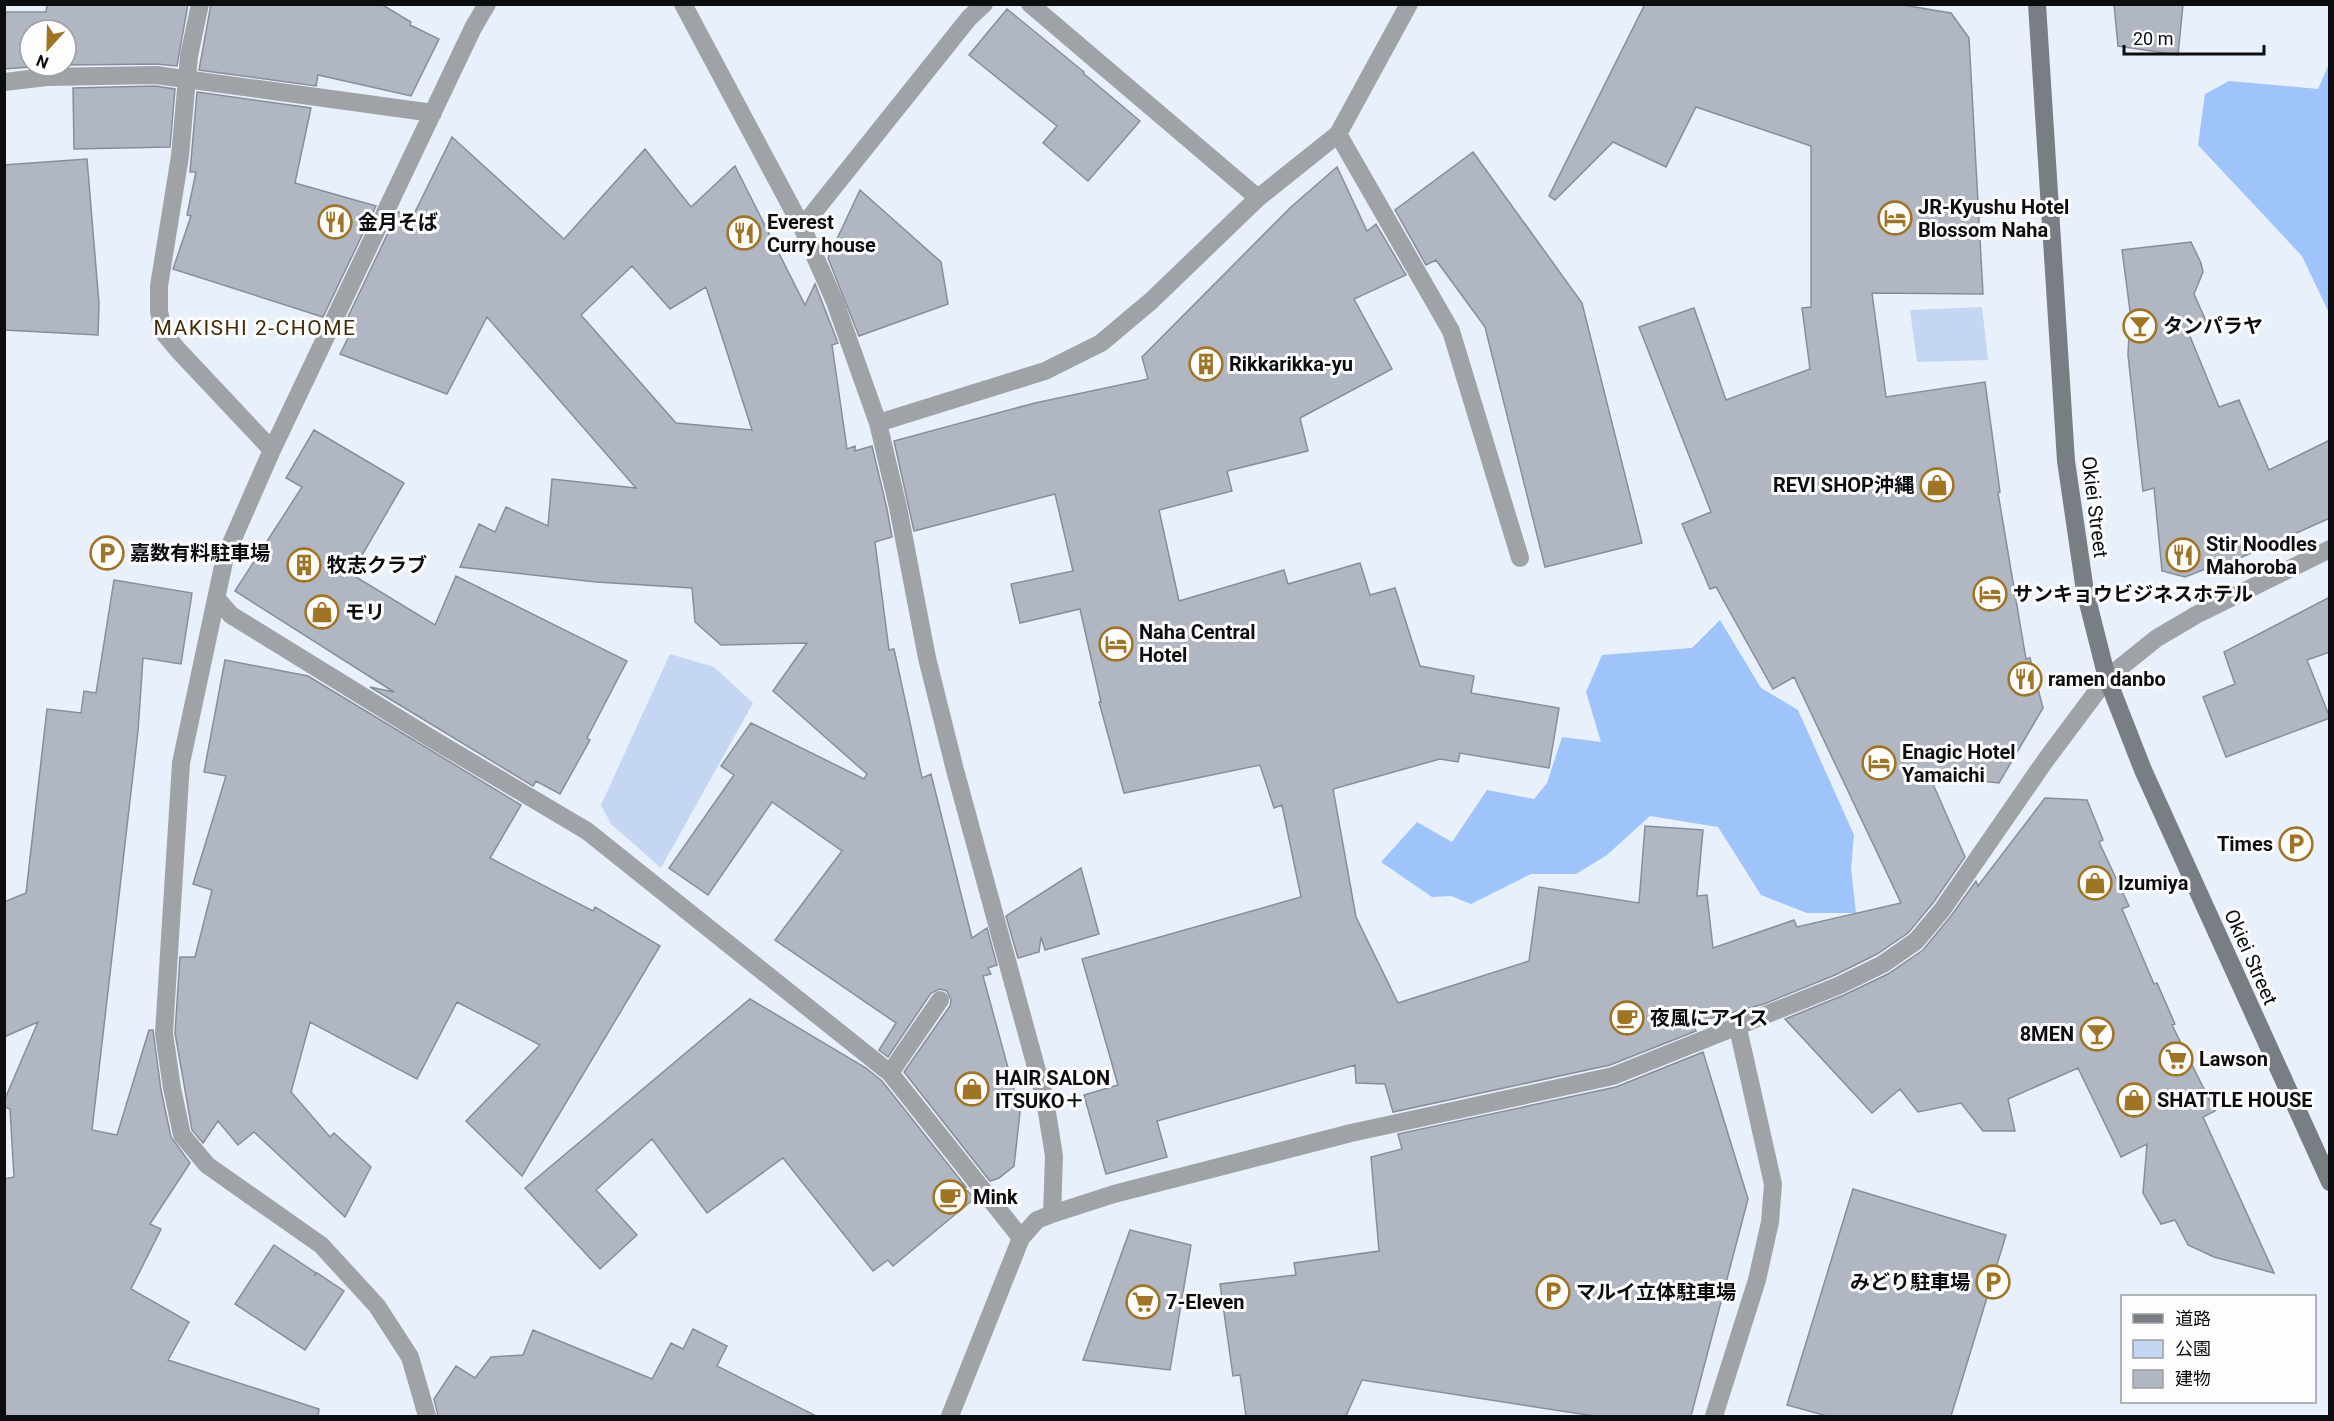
<svg xmlns="http://www.w3.org/2000/svg" width="2334" height="1421" viewBox="0 0 2334 1421" font-family="Roboto,'Noto Sans JP',sans-serif">
<rect width="100%" height="100%" fill="#e8f0fc"/>
<path fill="#c4d6f2" d="M1982,307L1988,360L1917,362L1910,310Z
M670,654L714,667L753,703L661,868L611,824L601,805Z"/>
<path fill="#9fc3fb" d="M2329,64V313L2302,256L2198,145L2205,94L2229,81L2318,89Z
M1720,620L1761,688L1798,710L1854,835L1851,868L1856,913H1807L1761,895L1718,827L1650,816L1607,855L1576,874H1531L1471,904L1451,896L1432,897L1381,862L1417,822L1452,842L1487,790L1534,799L1547,783L1562,737L1601,742L1586,692L1602,655L1692,648Z"/>
<path fill="#b0b7c3" stroke="#878e99" stroke-width="1.5" fill-rule="evenodd" d="M47,4H188L177,66L156,64L66,65V30H30V66H44L4,69V12H46Z
M211,4H381L411,22L410,25L439,39L411,96L318,75L316,86L199,70Z
M1645,4H1897L1951,13L1969,38L1983,294L1872,293L1886,397L1985,382L2000,492L1998,493L2026,659L2030,658L2043,708L1999,783L1929,775L1965,857L1933,903L1908,933L1877,954L1835,975L1764,1004L1693,1023L1696,1031L1610,1065L1393,1112L1385,1084L1356,1083L1355,1065L1157,1121L1167,1157L1106,1174L1084,1095L1118,1085L1082,959L1301,897L1282,805L1274,808L1260,765L1124,793L1099,702H1101L1080,609L1020,623L1011,584L1073,571L1055,494L914,531L894,441L1035,403L1148,379L1142,357L1291,207L1337,167L1367,231L1376,224L1406,275L1354,299L1392,369L1300,418L1308,451L1227,471L1232,491L1159,510L1179,601L1284,570L1288,584L1360,563L1370,595L1395,588L1420,666L1474,676L1471,693L1559,708L1549,768L1460,753L1458,762L1440,759L1333,789L1356,917L1398,1003L1529,961L1539,887L1639,903L1645,826L1703,830L1697,896L1707,895L1713,948L1794,920L1797,927L1901,903L1794,677L1773,689L1716,587L1710,589L1682,524L1711,512L1639,327L1694,308L1726,400L1810,369L1802,308L1811,307V146L1696,107L1666,167L1613,142L1555,200L1549,196Z
M2114,4H2183L2178,55L2118,46Z
M1007,9L1084,72L1083,73L1140,121L1088,181L1043,143L1057,126L969,55Z
M155,86L175,89L170,147L74,149L73,88Z
M197,92L311,108L295,183L376,206L323,317L173,269L191,216L187,215L196,172H190Z
M452,137L564,239L645,149L691,207L735,166L805,305L815,284L838,343L832,345L847,449L855,446V451L872,446L887,509L892,537L875,542L889,650L894,649L922,778L931,774L972,938L987,928L997,965L988,968L991,974L983,976L1020,1112L1014,1166L999,1178L990,1181L904,1072L950,1006L951,1000L947,991L940,989L931,993L888,1057L879,1050L896,1023L775,940L842,851L772,802L708,895L669,868L734,775L721,766L751,723L864,779L867,774L773,691L807,643L721,645L695,622L692,588L596,582L460,567L479,524L495,532L506,507L548,526L552,479L636,488L487,317L447,394L340,354L354,326L345,323L398,212L413,216ZM632,266L670,309L706,287L752,430L676,423L581,315Z
M1473,152L1582,303L1642,543L1545,567L1485,327L1436,260L1426,265L1395,210Z
M87,159L99,304L98,335L4,330V165Z
M860,190L941,262L948,304L859,336L828,258Z
M2191,242L2201,263L2203,272L2194,294L2206,321L2187,329L2219,407L2239,400L2269,470L2330,440V518L2222,566L2221,563L2185,577L2162,571L2154,488L2143,491L2128,355L2130,311L2122,250Z
M314,430L404,483L351,574L435,625L456,576L627,661L587,738L590,740L560,794L536,781L533,786L370,687L394,692L235,591L302,487L286,478Z
M114,580L192,593L181,664L143,658L138,731L92,1130L117,1135L149,1030H153L161,1090L171,1137L190,1163L150,1224L161,1229L131,1289L189,1322L168,1360L319,1409L318,1416H4V1179L14,1177L10,1109L4,1107V1101L38,1022L4,1037V902L26,893L47,709L81,713L84,691L96,693Z
M2330,597V652L2307,660L2330,718L2226,757L2203,697L2235,684L2224,652Z
M225,660L308,676L521,805L490,858L593,911L595,907L660,946L522,1176L466,1121L540,1045L457,1002L417,1079L310,1022L291,1092L330,1137L334,1133L371,1167L345,1217L254,1132L238,1145L218,1121L203,1143L192,1130L175,1033L180,957H195L212,890L193,884L226,776L204,772Z
M2045,798L2087,800L2103,840L2099,842L2129,906L2122,909L2154,984L2157,983L2175,1024L2172,1025L2215,1111L2203,1117L2274,1273L2214,1257L2188,1245L2175,1220L2161,1224L2143,1193L2147,1144L2121,1157L2078,1068L2008,1099L2015,1131H1983L1961,1103L1918,1112L1900,1089L1872,1113L1785,1019L1844,995L1888,974L1923,950L1951,916L1976,881L1978,886Z
M1081,868L1099,934L1045,950L1041,937L1039,952L1018,958L1006,916Z
M750,999L866,1068L882,1081L966,1187H963L975,1198L893,1266L888,1260L873,1271L783,1158L707,1213L652,1139L596,1190L637,1235L600,1269L525,1188Z
M1703,1052L1748,1199L1691,1416H1594L1362,1380L1346,1416H1246L1240,1375L1233,1376L1220,1284L1296,1275L1294,1263L1379,1251L1371,1157L1402,1149L1398,1134L1616,1087Z
M1853,1189L2006,1235L1951,1416H1827L1787,1405Z
M1130,1230L1191,1245L1170,1370L1083,1360Z
M274,1245L316,1273L314,1276L317,1273L344,1291L305,1350L235,1304Z
M693,1329L727,1346L717,1366L816,1416H438L434,1399L456,1366L475,1378L491,1357L523,1355L533,1330L652,1379L671,1343L683,1349Z"/>
<g fill="none" stroke-linecap="round" stroke-linejoin="round">
<path stroke="#9fa3a8" stroke-width="18" d="M200,4L189,56L180,156L159,286V311L163,332L178,350L272,450
M683,4L802,227L835,302L878,423L898,507L927,658L955,770L1045,1100L1054,1156L1052,1214L1037,1220L1021,1238L950,1416
M1030,4L1258,198
M4,82L47,77L156,75L433,113
M1338,134L1451,331L1520,558
M802,227L969,18L984,4
M878,423L1045,371L1101,343L1151,301L1258,198L1338,134L1409,4
M216,598L231,615L432,739L587,831L890,1073L1021,1238
M890,1073L940,1000
M1052,1214L1114,1194L1351,1133L1613,1076L1840,985L1883,964L1916,941L1942,910L2045,761L2107,678L2157,638L2196,615L2330,549
M427,1416L410,1357L377,1306L321,1245L207,1165L182,1135L172,1088L164,1033L181,763L225,557L272,450L473,28L487,4
M1714,1416L1757,1280L1770,1222L1773,1184L1737,1024"/>
<path stroke="#797e85" stroke-width="18" d="M2037,4L2066,461L2085,591L2107,678L2143,770L2330,1182"/>
</g>
<defs>
<symbol id="hotel-ring" viewBox="-11 -11 22 22"><circle r="9.5" fill="#fdfdfd" stroke="#9f7524" stroke-width="1.5"/><path d="M-6-4.5h1.5V1H6V5H4.5V3h-9V5H-6ZM-4 0a1.8 1.8 0 1 1 3.6 0ZM.5 0V-2.5h3Q6-2.5 6 0Z" fill="#9f7524"/></symbol>
<symbol id="restaurant-ring" viewBox="-11 -11 22 22"><circle r="9.5" fill="#fdfdfd" stroke="#9f7524" stroke-width="1.5"/><path d="M-5-6h1v4h1v-4h1v4h1v-4h1v5L-1.5 .5V6h-2V.5L-5-1ZM5-6V6H3V1.5H1.5Q1.5-4 5-6Z" fill="#9f7524"/></symbol>
<symbol id="bar-ring" viewBox="-11 -11 22 22"><circle r="9.5" fill="#fdfdfd" stroke="#9f7524" stroke-width="1.5"/><path d="M-6-5H6L.8 .8V4.5H3.5V6h-7V4.5H-.8V.8Z" fill="#9f7524"/></symbol>
<symbol id="building-ring" viewBox="-11 -11 22 22"><circle r="9.5" fill="#fdfdfd" stroke="#9f7524" stroke-width="1.5"/><path d="M-4-6H4V6H1V3H-1V6H-4ZM-2.5-4.3h1.7v1.8h-1.7ZM.8-4.3h1.7v1.8H.8ZM-2.5-1h1.7V.8h-1.7ZM.8-1h1.7V.8H.8Z" fill="#9f7524"/></symbol>
<symbol id="shop-ring" viewBox="-11 -11 22 22"><circle r="9.5" fill="#fdfdfd" stroke="#9f7524" stroke-width="1.5"/><path d="M-5-2.5h2.3a2.7 3.5 0 0 1 5.4 0H5L5.5 6h-11ZM-1.5-2.5h3a1.5 2.3 0 0 0-3 0Z" fill="#9f7524"/></symbol>
<symbol id="parking-ring" viewBox="-11 -11 22 22"><circle r="9.5" fill="#fdfdfd" stroke="#9f7524" stroke-width="1.5"/><path d="M-3.5-5.5H1a3.5 3.5 0 0 1 0 7H-1V5.5H-3.5ZM-1-3.4V-.6H.8a1.4 1.4 0 0 0 0-2.8Z" fill="#9f7524"/></symbol>
<symbol id="cafe-ring" viewBox="-11 -11 22 22"><circle r="9.5" fill="#fdfdfd" stroke="#9f7524" stroke-width="1.5"/><path d="M-5.5-4.5H6V0H3Q3 3.5 0 3.5H-2.5Q-5.5 3.5-5.5 0ZM3-3.2v2h1.7v-2ZM-6 4.5H4V6H-6Z" fill="#9f7524"/></symbol>
<symbol id="supermarket-ring" viewBox="-11 -11 22 22"><circle r="9.5" fill="#fdfdfd" stroke="#9f7524" stroke-width="1.5"/><path d="M-6-5.5h2.5l.6 2H6L4.5 2H-2.5L-4.4-4H-6ZM-1.5 3.2a1.3 1.3 0 1 0 .1 0ZM3 3.2a1.3 1.3 0 1 0 .1 0Z" fill="#9f7524"/></symbol>
</defs>
<g fill-rule="evenodd">
<use href="#hotel-ring" x="1876" y="199" width="38" height="38"/>
<use href="#restaurant-ring" x="316" y="203" width="38" height="38"/>
<use href="#restaurant-ring" x="725" y="214" width="38" height="38"/>
<use href="#bar-ring" x="2121" y="307" width="38" height="38"/>
<use href="#building-ring" x="1187" y="345" width="38" height="38"/>
<use href="#shop-ring" x="1918" y="466" width="38" height="38"/>
<use href="#parking-ring" x="88" y="534" width="38" height="38"/>
<use href="#restaurant-ring" x="2164" y="536" width="38" height="38"/>
<use href="#building-ring" x="285" y="546" width="38" height="38"/>
<use href="#hotel-ring" x="1971" y="575" width="38" height="38"/>
<use href="#shop-ring" x="303" y="593" width="38" height="38"/>
<use href="#hotel-ring" x="1097" y="625" width="38" height="38"/>
<use href="#restaurant-ring" x="2006" y="660" width="38" height="38"/>
<use href="#hotel-ring" x="1860" y="744" width="38" height="38"/>
<use href="#parking-ring" x="2277" y="825" width="38" height="38"/>
<use href="#shop-ring" x="2076" y="864" width="38" height="38"/>
<use href="#cafe-ring" x="1608" y="999" width="38" height="38"/>
<use href="#bar-ring" x="2078" y="1015" width="38" height="38"/>
<use href="#supermarket-ring" x="2157" y="1040" width="38" height="38"/>
<use href="#shop-ring" x="953" y="1070" width="38" height="38"/>
<use href="#shop-ring" x="2115" y="1081" width="38" height="38"/>
<use href="#cafe-ring" x="931" y="1178" width="38" height="38"/>
<use href="#parking-ring" x="1974" y="1263" width="38" height="38"/>
<use href="#parking-ring" x="1534" y="1273" width="38" height="38"/>
<use href="#supermarket-ring" x="1124" y="1283" width="38" height="38"/>
</g>
<g text-anchor="middle" dominant-baseline="central" stroke-width="6" stroke-linejoin="round" paint-order="stroke">
<g font-size="20" font-weight="bold" fill="#0b0d11" stroke="#fdfdfd" text-anchor="start">
<text x="1918" y="207">JR-Kyushu Hotel<tspan x="1918" dy="23">Blossom Naha</tspan></text>
<text x="358" y="222">金月そば</text>
<text x="767" y="222">Everest<tspan x="767" dy="23">Curry house</tspan></text>
<text x="2163" y="326">タンパラヤ</text>
<text x="1229" y="364">Rikkarikka-yu</text>
<text x="1914" y="485" text-anchor="end">REVI SHOP沖縄</text>
<text x="2206" y="544">Stir Noodles<tspan x="2206" dy="23">Mahoroba</tspan></text>
<text x="130" y="553">嘉数有料駐車場</text>
<text x="327" y="565">牧志クラブ</text>
<text x="2013" y="594">サンキョウビジネスホテル</text>
<text x="345" y="612">モリ</text>
<text x="1139" y="632">Naha Central<tspan x="1139" dy="23">Hotel</tspan></text>
<text x="2048" y="679">ramen danbo</text>
<text x="1902" y="752">Enagic Hotel<tspan x="1902" dy="23">Yamaichi</tspan></text>
<text x="2273" y="844" text-anchor="end">Times</text>
<text x="2118" y="883">Izumiya</text>
<text x="1650" y="1018">夜風にアイス</text>
<text x="2074" y="1034" text-anchor="end">8MEN</text>
<text x="2199" y="1059">Lawson</text>
<text x="995" y="1078">HAIR SALON<tspan x="995" dy="23">ITSUKO＋</tspan></text>
<text x="2157" y="1100">SHATTLE HOUSE</text>
<text x="973" y="1197">Mink</text>
<text x="1970" y="1282" text-anchor="end">みどり駐車場</text>
<text x="1576" y="1292">マルイ立体駐車場</text>
<text x="1166" y="1302">7-Eleven</text>
</g>
<g font-size="20" fill="#0b0d11" stroke="#fdfdfd">
<text transform="translate(2095 507) rotate(83)">Okiei Street</text>
<text transform="translate(2251 957) rotate(66)">Okiei Street</text>
</g>
<g font-size="21" letter-spacing="1.5" fill="#422d06" stroke="#fdfdfd">
<text x="255" y="328">MAKISHI 2-CHOME</text>
</g>
</g>
<rect width="2334" height="1421" fill="none" stroke="#0b0d11" stroke-width="12"/>
<rect x="2121" y="1295" width="195" height="108" fill="#fdfdfd" stroke="#9c9d9f" stroke-width="1.5"/>
<rect x="2133" y="1314" width="30" height="9" fill="#797e85" stroke="#9c9d9f" stroke-width="1.5"/>
<text x="2175" y="1325" font-size="18" fill="#0b0d11">道路</text>
<rect x="2133" y="1340" width="30" height="18" fill="#c4d6f2" stroke="#9c9d9f" stroke-width="1.5"/>
<text x="2175" y="1355" font-size="18" fill="#0b0d11">公園</text>
<rect x="2133" y="1370" width="30" height="18" fill="#b0b7c3" stroke="#9c9d9f" stroke-width="1.5"/>
<text x="2175" y="1385" font-size="18" fill="#0b0d11">建物</text>
<g transform="translate(48 48) rotate(202)"><circle r="28" fill="#fdfdfd" stroke="#9c9d9f" stroke-width="1.5"/>
<path d="M0-4.5L10 22L0 15L-10 22Z" fill="#9f7524"/>
<text y="-9" font-size="16" font-weight="bold" text-anchor="middle" fill="#0b0d11">N</text>
</g>
<path d="M2124 45v9h140v-9" fill="none" stroke="#0b0d11" stroke-width="3"/>
<text x="2133" y="45" font-size="18" fill="#0b0d11" stroke="#fdfdfd" stroke-width="4.5" paint-order="stroke">20 m</text>
</svg>
